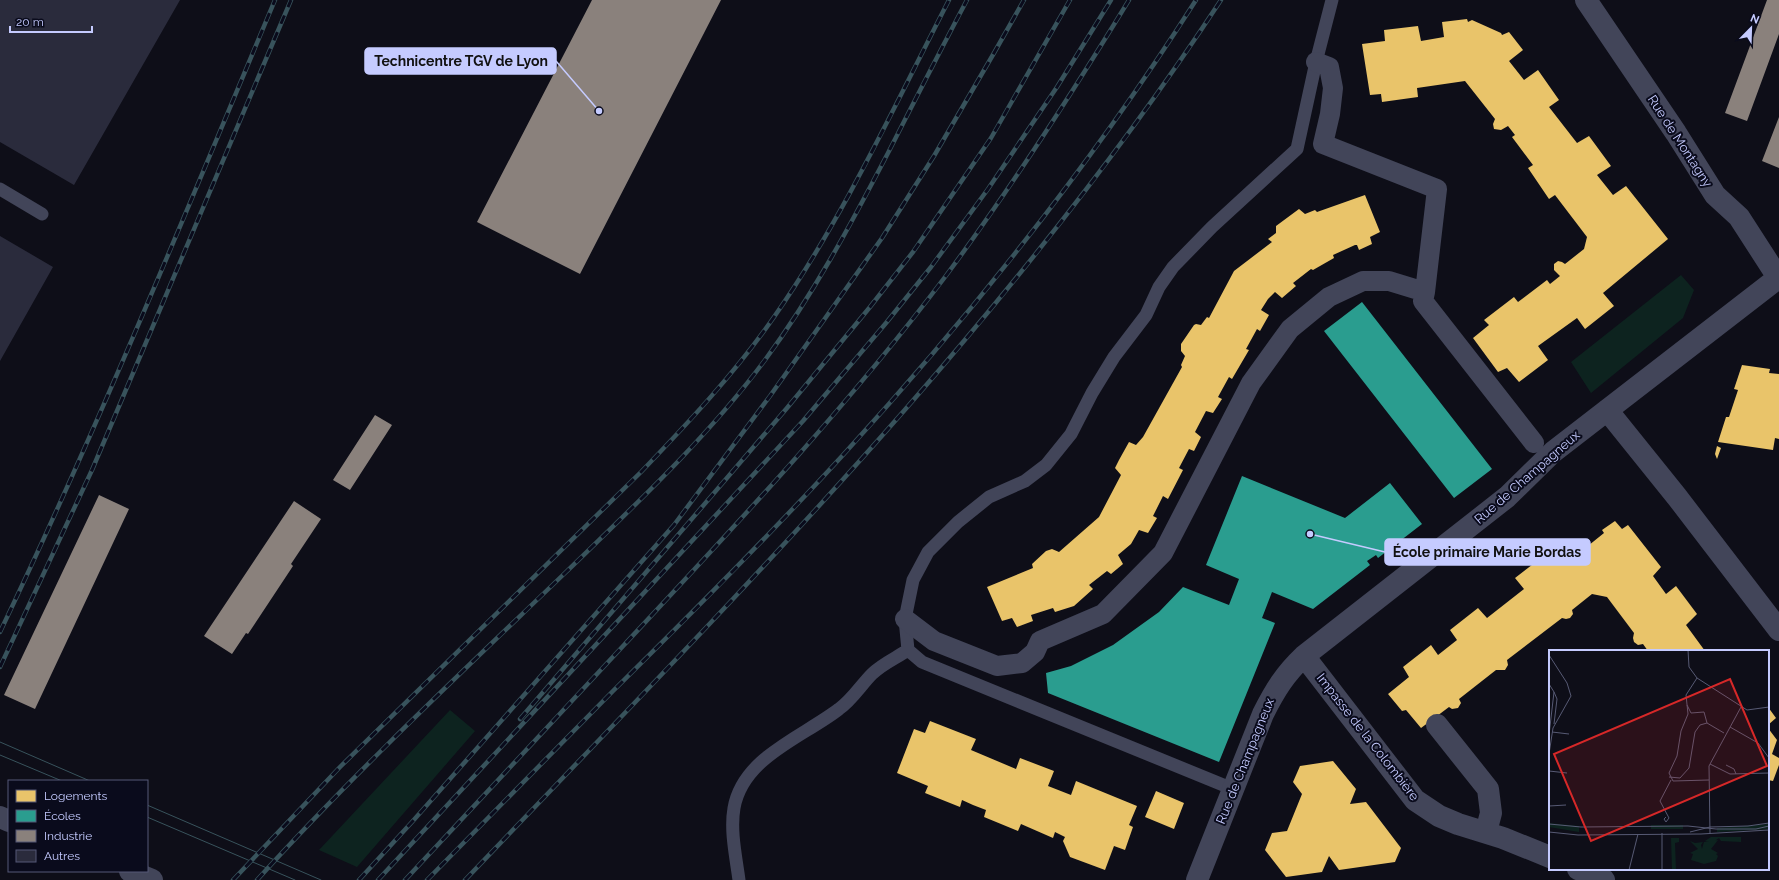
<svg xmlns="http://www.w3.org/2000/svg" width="1779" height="880" viewBox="0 0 1779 880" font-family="Raleway,sans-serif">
<rect width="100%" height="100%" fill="#0e0e18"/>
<path fill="#0d231f" d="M1681,275L1694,290L1683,318L1591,393L1571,362Z
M450,710L475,731L357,867L319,850Z"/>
<path fill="#e9c46a" d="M1467,19L1468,22L1472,20L1501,33L1502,35L1509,32L1523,50L1509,61L1524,80L1538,70L1559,100L1549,107L1577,143L1589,136L1611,166L1597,175L1613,195L1626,186L1668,239L1603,293L1614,306L1585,329L1577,318L1538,346L1548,360L1519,382L1507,368L1498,372L1473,338L1489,325L1484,320L1514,297L1518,302L1547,280L1550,284L1560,276L1554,270V264L1558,261L1562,262L1565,264L1584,249L1587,237L1555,195L1549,199L1528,168L1533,165L1512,137L1515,135L1508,126L1501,130L1494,129L1493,124L1495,119L1465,81L1417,88L1418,97L1382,102L1381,94L1370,95L1362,44L1385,41L1384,30L1418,26L1421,41L1444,37L1442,22Z
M1365,195L1380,232L1370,237L1372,244L1359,250L1357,245H1355L1333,255L1334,258L1313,270L1311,269L1293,283L1296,286L1282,298L1275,292L1268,299L1261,310L1269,315L1260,331L1257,329L1246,349L1249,350L1232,379L1229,377L1218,397L1222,399L1213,413L1206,411L1195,432L1201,437L1194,451L1189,449L1179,468L1183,470L1168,499L1163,496L1153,516L1157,518L1148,533L1139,530L1131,544L1118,555L1123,564L1111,574L1107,571L1089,585L1093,589L1074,606L1055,612L1053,608L1031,615L1033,621L1017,627L1012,618L1002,621L987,587L1033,568L1032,564L1046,551L1052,549L1059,552L1099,517L1121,475L1115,468L1119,460L1129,442L1136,445L1143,437L1182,367L1181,365L1185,356L1181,351V344L1194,325L1196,324L1201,325L1207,317L1209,318L1234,271L1272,242L1268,239L1276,233V226L1299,209L1305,214L1315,210L1317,212Z
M1742,365L1770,369L1769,373L1779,374V439L1775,438L1773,450L1718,442L1726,417H1729L1738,390L1734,389Z
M1717,446L1721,448L1717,459L1715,454Z
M1615,521L1622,529L1628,525L1661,567L1653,576L1666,594L1676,586L1697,614L1686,625L1705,651H1648L1643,644L1638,645L1634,642L1633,638L1634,633L1607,597L1592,594L1572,610L1573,614L1570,618L1566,619L1562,618L1507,660L1508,665L1505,670H1496L1459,699L1461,703L1458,708L1452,709L1449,707L1421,728L1406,710L1402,711L1388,694L1409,677L1403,667L1431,645L1438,655L1457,640L1450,630L1478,608L1487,618L1524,589L1515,578L1545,555L1552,564L1563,557L1568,562L1604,533L1602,530Z
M1768,707L1776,718L1768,725Z
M930,721L976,739L971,750L1016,769L1020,758L1054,771L1048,786L1071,795L1076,781L1137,806L1129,825L1133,827L1125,850L1114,846L1105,870L1070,857L1063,841L1065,837L1055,832L1053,838L1021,824L1018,831L984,817L986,810L973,805L962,800L960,807L925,793L928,786L897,773L914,729L925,733Z
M1768,728L1777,740L1772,754L1779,758V765L1773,781L1768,780Z
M1333,761L1356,789L1350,804L1366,802L1401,848L1395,862L1339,870L1329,856L1322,872L1286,877L1265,850L1272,833L1287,831L1302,794L1293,782L1300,766Z
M1156,791L1184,803L1174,829L1145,817Z"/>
<path fill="#2a9d8f" d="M1362,302L1492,469L1454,498L1324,331Z
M1242,476L1345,518L1390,483L1422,524L1378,558L1376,555L1367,561L1370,565L1313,609L1272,592L1262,618L1275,623L1219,762L1048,693L1046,673L1071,666L1113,645L1159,612L1183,587L1229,605L1239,579L1206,565Z"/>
<path fill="#8a817c" d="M592,0H721L580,274L477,222Z
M1767,0H1779V34L1747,121L1725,113Z
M1779,117V168L1762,161Z
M375,415L392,425L350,490L333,480Z
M99,495L129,509L35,709L4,695Z
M294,501L321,519L291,564L293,566L248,634L246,633L232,654L204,636Z"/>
<path fill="#2a2b3c" d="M0,0H180L74,185L0,142Z
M0,236L53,267L0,361Z"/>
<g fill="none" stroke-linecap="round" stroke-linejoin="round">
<path stroke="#424559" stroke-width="13" d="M0,189L42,214
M1233,789L922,662L908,650L905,619L913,580L928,552L958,522L989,497L1025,481L1046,465L1071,434L1092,393L1114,357L1146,315L1159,287L1173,267L1212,227L1297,149L1316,62L1332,0
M739,880C736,857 730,831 734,808C743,757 803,737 839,709C852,700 861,685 872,674C882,664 896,658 908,650"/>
<path stroke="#424559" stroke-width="20" d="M1425,292L1423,301L1534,443
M905,619L934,641L997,666L1022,663L1035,652L1040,641L1103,614L1163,553L1251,383L1290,329L1329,297L1363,281H1389L1425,292L1437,189L1323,144L1330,114L1333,88L1329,67L1316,62"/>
<path stroke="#424559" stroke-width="22" d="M1586,0L1676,133L1715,195L1739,217L1779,279
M1607,410L1677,497L1779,630
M1304,656L1415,800L1439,816L1458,824L1503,838L1550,857
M1437,725L1488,789L1491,813L1486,832
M1578,869L1604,880
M1197,880L1263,714C1275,690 1285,674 1304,656L1507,497L1553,452L1778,278"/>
<path stroke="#424559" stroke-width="22" d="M0,817L9,821
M130,871L152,880"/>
<path stroke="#38535c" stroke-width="1" d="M0,742L90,781
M0,755L62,781
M147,805L321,880
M147,817L295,880"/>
<defs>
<path id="rail" d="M0,632C99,425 186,212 275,0
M0,667L92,470L291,0
M520,719L787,408L870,307L913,252L991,138L1070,0
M233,880L340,767L641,472C688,423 735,373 774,317C842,220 895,105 949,0
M257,880C354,773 461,673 565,573C634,506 708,437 765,360C813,295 851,224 888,153C914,102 940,51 967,0
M359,880L412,822L674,525L770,396L882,238L934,156L994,53L1024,0
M378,880L803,421L886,323L931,267L988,189L1057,87L1111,0
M405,880C478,802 551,723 624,645C735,526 847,407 945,277C1011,188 1071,95 1129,0
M427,880C489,817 551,754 613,691C691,614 769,536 843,455C972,314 1093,162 1196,0
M465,880C732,600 1008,325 1221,0"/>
</defs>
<use href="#rail" stroke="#38535c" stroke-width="4.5"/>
<use href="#rail" stroke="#0a0b1c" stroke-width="3" stroke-dasharray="9" stroke-linecap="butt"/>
</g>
<g text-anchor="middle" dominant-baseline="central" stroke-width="4" stroke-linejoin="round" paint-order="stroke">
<g font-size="13" fill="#c5cbff" stroke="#0a0b1c">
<text transform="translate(1680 141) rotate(57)">Rue de Montagny</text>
<text transform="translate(1527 477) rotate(-41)">Rue de Champagneux</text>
<text transform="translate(1368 737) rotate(52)">Impasse de la Colombière</text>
<text transform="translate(1245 761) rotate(-68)">Rue de Champagneux</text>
</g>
</g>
<g transform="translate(1549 650)">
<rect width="220" height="220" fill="#0e0e18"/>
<path d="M0,173L30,176V182L0,177ZM220,174V179L168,182V178ZM102,175H134V179H102ZM162,187H192V192L172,191L170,188L164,192L156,191ZM122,188H130V192L126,193L127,220H123ZM169,190L162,199L169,203L167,204L169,206L167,211L155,214L142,210L144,204L141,203L149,199L141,191L146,193L154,192L152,195L153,199L155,192Z" fill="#0d231f"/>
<path fill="none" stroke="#575a74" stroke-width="1" d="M139,0L140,17L148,28L198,60L220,57M0,5L18,33L22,46L4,78L0,104M148,28L137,45L139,64L132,81L128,106L120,123L124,131L160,130M0,34L5,42L0,85M158,73L175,83M5,74L8,49L5,42M181,77L209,93L220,108M3,82L20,84M161,114L181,124L220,123M177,115L185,119L187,124M0,121L18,123M120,127L131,128L140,118L146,82L151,75L158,73L155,62L142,63L138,55M0,156L17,155M117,167L115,169L117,172L120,168L111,151L122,130M0,174L32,177L139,176L167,179H207L220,176M0,182L29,185L152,184L220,180M141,182L161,177L199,176L220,173M113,183V220M161,184L160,116L192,57M80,220L89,184"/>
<path fill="#d62828" fill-opacity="0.15" stroke="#d62828" stroke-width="2" d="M181,29L218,116L42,191L5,104Z"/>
<rect width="220" height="220" fill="none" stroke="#c5cbff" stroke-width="2"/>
</g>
<path fill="none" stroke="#c5cbff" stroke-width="1.5" d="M599 111L556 61M1310 534L1385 552"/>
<g fill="#c5cbff" stroke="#0a0b1c" stroke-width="1.5">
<circle cx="599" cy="111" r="4"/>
<circle cx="1310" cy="534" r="4"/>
</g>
<g fill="#c5cbff" stroke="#c5cbff" stroke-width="1.5">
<rect x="365" y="48" width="191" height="26" rx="4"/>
<rect x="1385" y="539" width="205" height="26" rx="4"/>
</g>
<g font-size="14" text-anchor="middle" font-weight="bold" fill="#111">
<text x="461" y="66">Technicentre TGV de Lyon</text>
<text x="1487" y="557">École primaire Marie Bordas</text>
</g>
<rect x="8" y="780" width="140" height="92" fill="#0a0b1c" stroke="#555877"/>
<rect x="16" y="790" width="20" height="12" fill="#e9c46a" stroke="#555877"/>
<text x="44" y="800" font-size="12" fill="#c5cbff">Logements</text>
<rect x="16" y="810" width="20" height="12" fill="#2a9d8f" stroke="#555877"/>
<text x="44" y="820" font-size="12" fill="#c5cbff">Écoles</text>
<rect x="16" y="830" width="20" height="12" fill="#8a817c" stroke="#555877"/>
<text x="44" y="840" font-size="12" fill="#c5cbff">Industrie</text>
<rect x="16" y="850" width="20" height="12" fill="#2a2b3c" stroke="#555877"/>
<text x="44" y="860" font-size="12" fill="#c5cbff">Autres</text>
<g transform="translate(1751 28) rotate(23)" stroke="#0a0b1c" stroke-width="3" paint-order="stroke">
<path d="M0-3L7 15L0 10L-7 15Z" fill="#c5cbff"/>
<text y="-6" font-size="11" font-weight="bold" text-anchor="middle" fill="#c5cbff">N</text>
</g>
<path d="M10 26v6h82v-6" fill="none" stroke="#c5cbff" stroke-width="2"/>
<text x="16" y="26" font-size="12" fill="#c5cbff" stroke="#0a0b1c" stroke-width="3" paint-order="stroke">20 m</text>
</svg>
